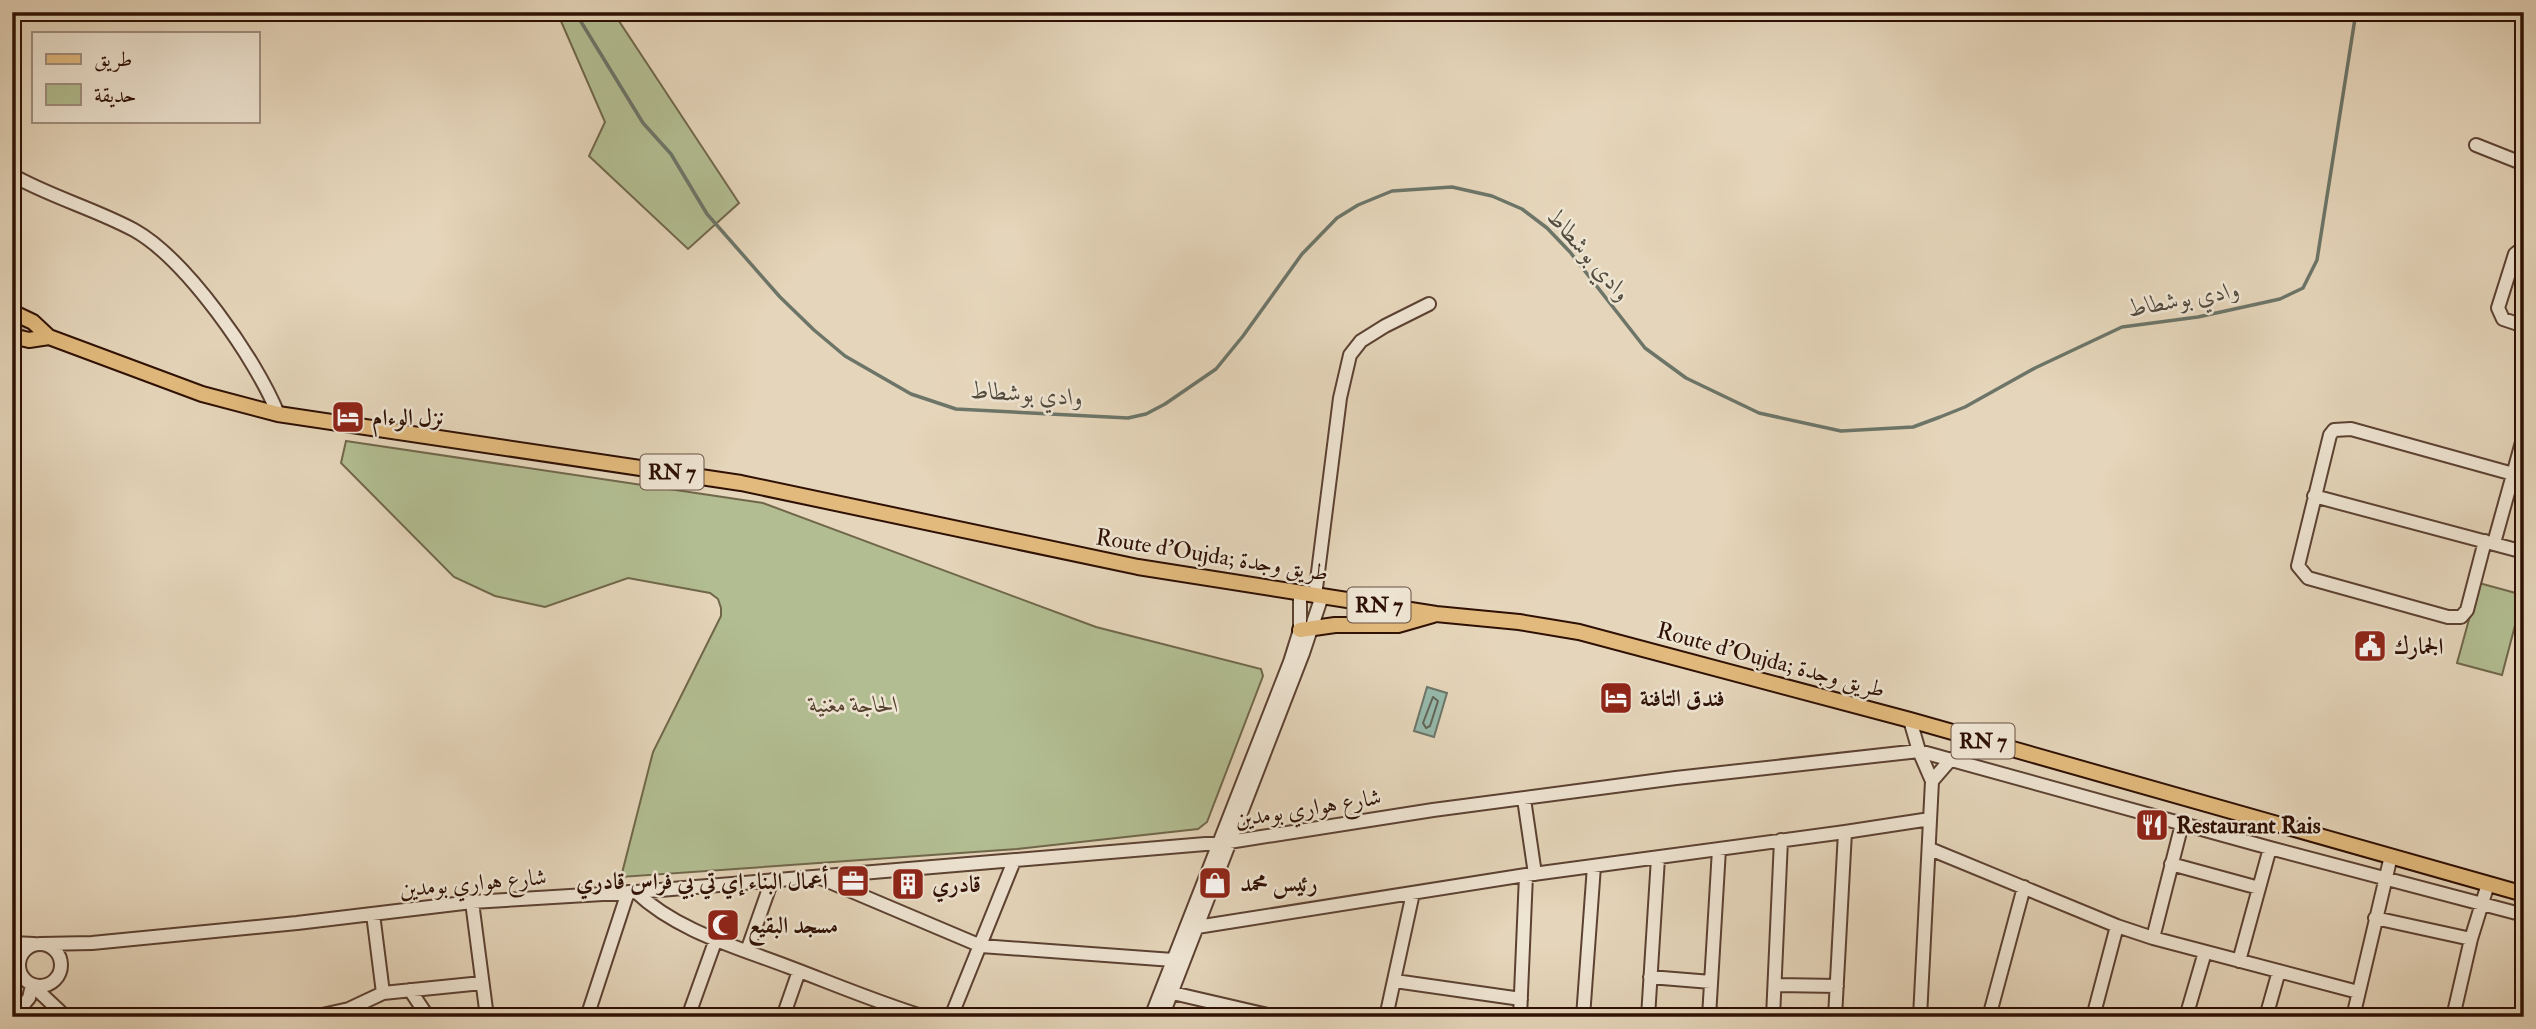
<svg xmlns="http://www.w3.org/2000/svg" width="2536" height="1029" viewBox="0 0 2536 1029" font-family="'IM FELL Double Pica',Amiri,serif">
<rect width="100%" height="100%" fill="#e5d5ba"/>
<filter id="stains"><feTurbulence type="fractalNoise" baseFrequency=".00286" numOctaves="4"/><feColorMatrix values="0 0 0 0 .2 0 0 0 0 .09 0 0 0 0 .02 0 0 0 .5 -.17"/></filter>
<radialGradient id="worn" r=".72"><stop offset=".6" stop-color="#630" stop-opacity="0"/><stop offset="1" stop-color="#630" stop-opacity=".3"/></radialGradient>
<path fill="#b2be92" stroke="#70674b" stroke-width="2" d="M557,12H613L739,203L688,249L589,156L605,122Z
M346,441L763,503L1096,627L1261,669L1263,676L1207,822L1198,829L1017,849L621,877L653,752L721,616V608L718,599L710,593L628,578L545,607L495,596L454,577L341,463Z
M2479,583L2523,595L2502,675L2457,663Z"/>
<path fill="#96b9ab" stroke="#6c7568" stroke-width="2" d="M1427,687L1447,693L1434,737L1414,731Z"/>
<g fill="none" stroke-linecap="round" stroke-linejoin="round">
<path stroke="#626458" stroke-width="2" d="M1433,697L1438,701L1430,726L1426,728L1423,723Z"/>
<path stroke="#6c7568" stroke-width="3.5" d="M575,12L643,123L671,154L707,214L780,297L814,330L845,356L911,394L956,409L1128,418L1146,414L1165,404L1216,369L1243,336L1302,254L1337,218L1358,205L1392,191L1452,187L1492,196L1522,209L1547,228L1570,252L1645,348L1686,378L1759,413L1841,431L1913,427L1940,417L1965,407L2035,368L2122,327L2198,317L2280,299L2303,288L2317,260L2356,12"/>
<path stroke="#c0ae96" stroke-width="14" stroke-dasharray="14 7" stroke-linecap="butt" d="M12,324L49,337"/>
<defs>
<path id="minor" d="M2476,145L2524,164
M12,175C51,197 95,209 134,230C186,259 256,359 278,414
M2524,247L2515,254L2498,308L2503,319L2524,326
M2314,496L2524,552
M2485,541L2467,610L2461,617H2448L2308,578L2298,566L2330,435L2334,430L2351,429L2524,477
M2494,543L2524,435
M1315,596L1340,398L1350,355L1361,341L1385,326L1429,304
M1910,720L1919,751L1932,781L1920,1017
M1932,781L1951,759
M1524,799L1535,874
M1930,849L2117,926L2153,938L2358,992
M2171,864L2259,888
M818,877L981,946L1173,960
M636,892C677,931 737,947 789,967C834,984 879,1003 925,1017
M472,902L487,1017
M373,914L383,993
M2375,918L2471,939
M1197,927L1526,875L1845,832L1930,819
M2153,938L2182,824
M12,943L34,944
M19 965a21 21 0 1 1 42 0a21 21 0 1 1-42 0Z
M41,944L92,943L297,923L472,902L636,892L1229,842L1433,810L1676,778L1919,751L2270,848L2524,915
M747,951L772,880
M2239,961L2270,848
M1650,977L1711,982
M1395,981L1521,999
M32,985L66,1017
M1775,985L1837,986
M410,990L428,1017
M1164,991L1276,1017
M13,1017L29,998L32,985
M292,1017L322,1015L349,1009L383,993L482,983
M587,1017L628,892
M688,1017L716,939
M783,1017L799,971
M951,1017L1014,861
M1151,1017L1290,662L1300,630V594
M1162,1017L1303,653L1322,596
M1386,1017L1413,893
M1520,1017L1526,875
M1583,1017L1594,866
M1648,1017L1658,858
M1709,1017L1719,849
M1773,1017L1781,840
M1835,1017L1845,832
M1989,1017L2024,887
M2093,1017L2117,926
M2186,1017L2205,952
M2266,1017L2279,971
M2353,1017L2391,856
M2453,1017L2471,939L2488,884"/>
<path id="major" d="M12,312L33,322L49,337L202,394L278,414L741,483L1138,567L1436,614L1519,622L1579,632L1910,720L2524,894
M12,336L29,340L49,337
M1300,630L1335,625H1398L1433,615"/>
</defs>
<use href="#minor" stroke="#5c4132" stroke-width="16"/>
<use href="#major" stroke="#2e1004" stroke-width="18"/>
<use href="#minor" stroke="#eee4d2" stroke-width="12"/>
<use href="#major" stroke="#e2ba7d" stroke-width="14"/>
</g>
<defs>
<symbol id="hotel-square" viewBox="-11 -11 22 22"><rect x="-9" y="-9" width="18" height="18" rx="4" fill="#8f2418" stroke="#eee4d2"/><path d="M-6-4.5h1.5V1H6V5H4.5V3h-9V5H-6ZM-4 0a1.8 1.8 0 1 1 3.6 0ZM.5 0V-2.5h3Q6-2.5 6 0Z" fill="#fff"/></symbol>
<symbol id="civic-square" viewBox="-11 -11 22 22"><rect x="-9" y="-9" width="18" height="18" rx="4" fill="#8f2418" stroke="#eee4d2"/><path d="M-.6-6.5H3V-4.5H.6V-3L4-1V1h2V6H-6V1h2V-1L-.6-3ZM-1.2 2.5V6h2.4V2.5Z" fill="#fff"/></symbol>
<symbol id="restaurant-square" viewBox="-11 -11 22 22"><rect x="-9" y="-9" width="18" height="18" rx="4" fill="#8f2418" stroke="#eee4d2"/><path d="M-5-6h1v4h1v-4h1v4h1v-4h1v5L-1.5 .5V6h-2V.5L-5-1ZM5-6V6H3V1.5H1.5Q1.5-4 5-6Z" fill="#fff"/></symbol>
<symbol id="office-square" viewBox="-11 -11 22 22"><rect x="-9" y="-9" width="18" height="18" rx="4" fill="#8f2418" stroke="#eee4d2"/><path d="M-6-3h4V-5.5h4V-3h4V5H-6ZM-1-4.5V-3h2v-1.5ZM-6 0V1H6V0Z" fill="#fff"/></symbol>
<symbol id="shop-square" viewBox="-11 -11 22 22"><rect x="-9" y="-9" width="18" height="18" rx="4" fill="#8f2418" stroke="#eee4d2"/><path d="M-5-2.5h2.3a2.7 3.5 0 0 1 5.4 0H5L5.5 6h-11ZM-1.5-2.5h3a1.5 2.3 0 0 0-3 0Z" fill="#fff"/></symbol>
<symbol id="building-square" viewBox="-11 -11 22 22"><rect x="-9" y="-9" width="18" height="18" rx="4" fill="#8f2418" stroke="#eee4d2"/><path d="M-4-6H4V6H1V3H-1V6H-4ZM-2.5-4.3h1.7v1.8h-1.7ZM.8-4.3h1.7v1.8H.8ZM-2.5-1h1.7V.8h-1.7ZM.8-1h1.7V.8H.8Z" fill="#fff"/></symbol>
<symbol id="mosque-square" viewBox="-11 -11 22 22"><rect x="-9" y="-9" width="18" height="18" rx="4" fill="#8f2418" stroke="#eee4d2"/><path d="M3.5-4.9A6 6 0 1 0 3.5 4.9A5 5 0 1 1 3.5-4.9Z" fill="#fff"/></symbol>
</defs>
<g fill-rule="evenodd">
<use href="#hotel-square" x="329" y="398" width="38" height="38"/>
<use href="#civic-square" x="2351" y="627" width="38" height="38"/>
<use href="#hotel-square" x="1597" y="679" width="38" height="38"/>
<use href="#restaurant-square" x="2133" y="806" width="38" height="38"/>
<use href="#office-square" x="834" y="862" width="38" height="38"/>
<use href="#shop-square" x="1196" y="864" width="38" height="38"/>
<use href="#building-square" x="889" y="865" width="38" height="38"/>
<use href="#mosque-square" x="704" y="906" width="38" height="38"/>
</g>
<g text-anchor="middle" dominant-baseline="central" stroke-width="5" stroke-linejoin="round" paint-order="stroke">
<g fill="#eee4d2" stroke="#685042" stroke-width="2">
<rect x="640.5" y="454.5" width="63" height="35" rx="5"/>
<rect x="1347.5" y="587.5" width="63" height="35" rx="5"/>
<rect x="1951.5" y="723.5" width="63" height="35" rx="5"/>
</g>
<g font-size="21" font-weight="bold" fill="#2e1004">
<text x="672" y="472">RN 7</text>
<text x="1379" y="605">RN 7</text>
<text x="1983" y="741">RN 7</text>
</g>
<g font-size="23" font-weight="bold" fill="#2e1004" stroke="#eee4d2" text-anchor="start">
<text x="372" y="417">نزل الوءام</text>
<text x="2394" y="646">الجمارك</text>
<text x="1640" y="698">فندق التافنة</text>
<text x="2176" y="825">Restaurant Rais</text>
<text x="828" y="881" text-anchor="end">أعمال البناء إي تي بي فراس قادري</text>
<text x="1240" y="883">رئيس محمد</text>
<text x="932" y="884">قادري</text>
<text x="748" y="925">مسجد البقيع</text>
</g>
<g font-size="23" fill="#2e1004" stroke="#eee4d2">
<text transform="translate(1212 555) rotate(9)">Route d'Oujda; طريق وجدة</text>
<text transform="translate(1771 660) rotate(15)">Route d'Oujda; طريق وجدة</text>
<text transform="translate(1308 808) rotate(-9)">شارع هواري بومدين</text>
<text transform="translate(473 883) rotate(-5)">شارع هواري بومدين</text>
</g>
<g font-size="23" font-style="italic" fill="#56442f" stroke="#eee4d2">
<text x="854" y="704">الحاجة مغنية</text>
</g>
<g font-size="24" font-style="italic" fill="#524b3e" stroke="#eee4d2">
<text transform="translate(1589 255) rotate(49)">وادي بوشطاط</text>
<text transform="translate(2184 299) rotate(-10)">وادي بوشطاط</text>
<text transform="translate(1027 394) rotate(4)">وادي بوشطاط</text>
</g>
</g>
<rect width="2536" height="1029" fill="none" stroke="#e5d5ba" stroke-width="42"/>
<rect x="14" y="14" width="2508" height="1001" fill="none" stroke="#2e1004" stroke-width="3.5"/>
<rect x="21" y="21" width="2494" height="987" fill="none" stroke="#2e1004" stroke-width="2"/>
<rect x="32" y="32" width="228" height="91" fill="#eee4d2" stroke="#a18f80" stroke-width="2"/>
<rect x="46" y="54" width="35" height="10" fill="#e2ba7d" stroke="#a18f80" stroke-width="2"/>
<text x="94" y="66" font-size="21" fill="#2e1004">طريق</text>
<rect x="46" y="84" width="35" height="21" fill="#b2be92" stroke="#a18f80" stroke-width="2"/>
<text x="94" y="102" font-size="21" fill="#2e1004">حديقة</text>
<rect width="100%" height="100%" filter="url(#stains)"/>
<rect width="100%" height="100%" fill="url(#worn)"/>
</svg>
